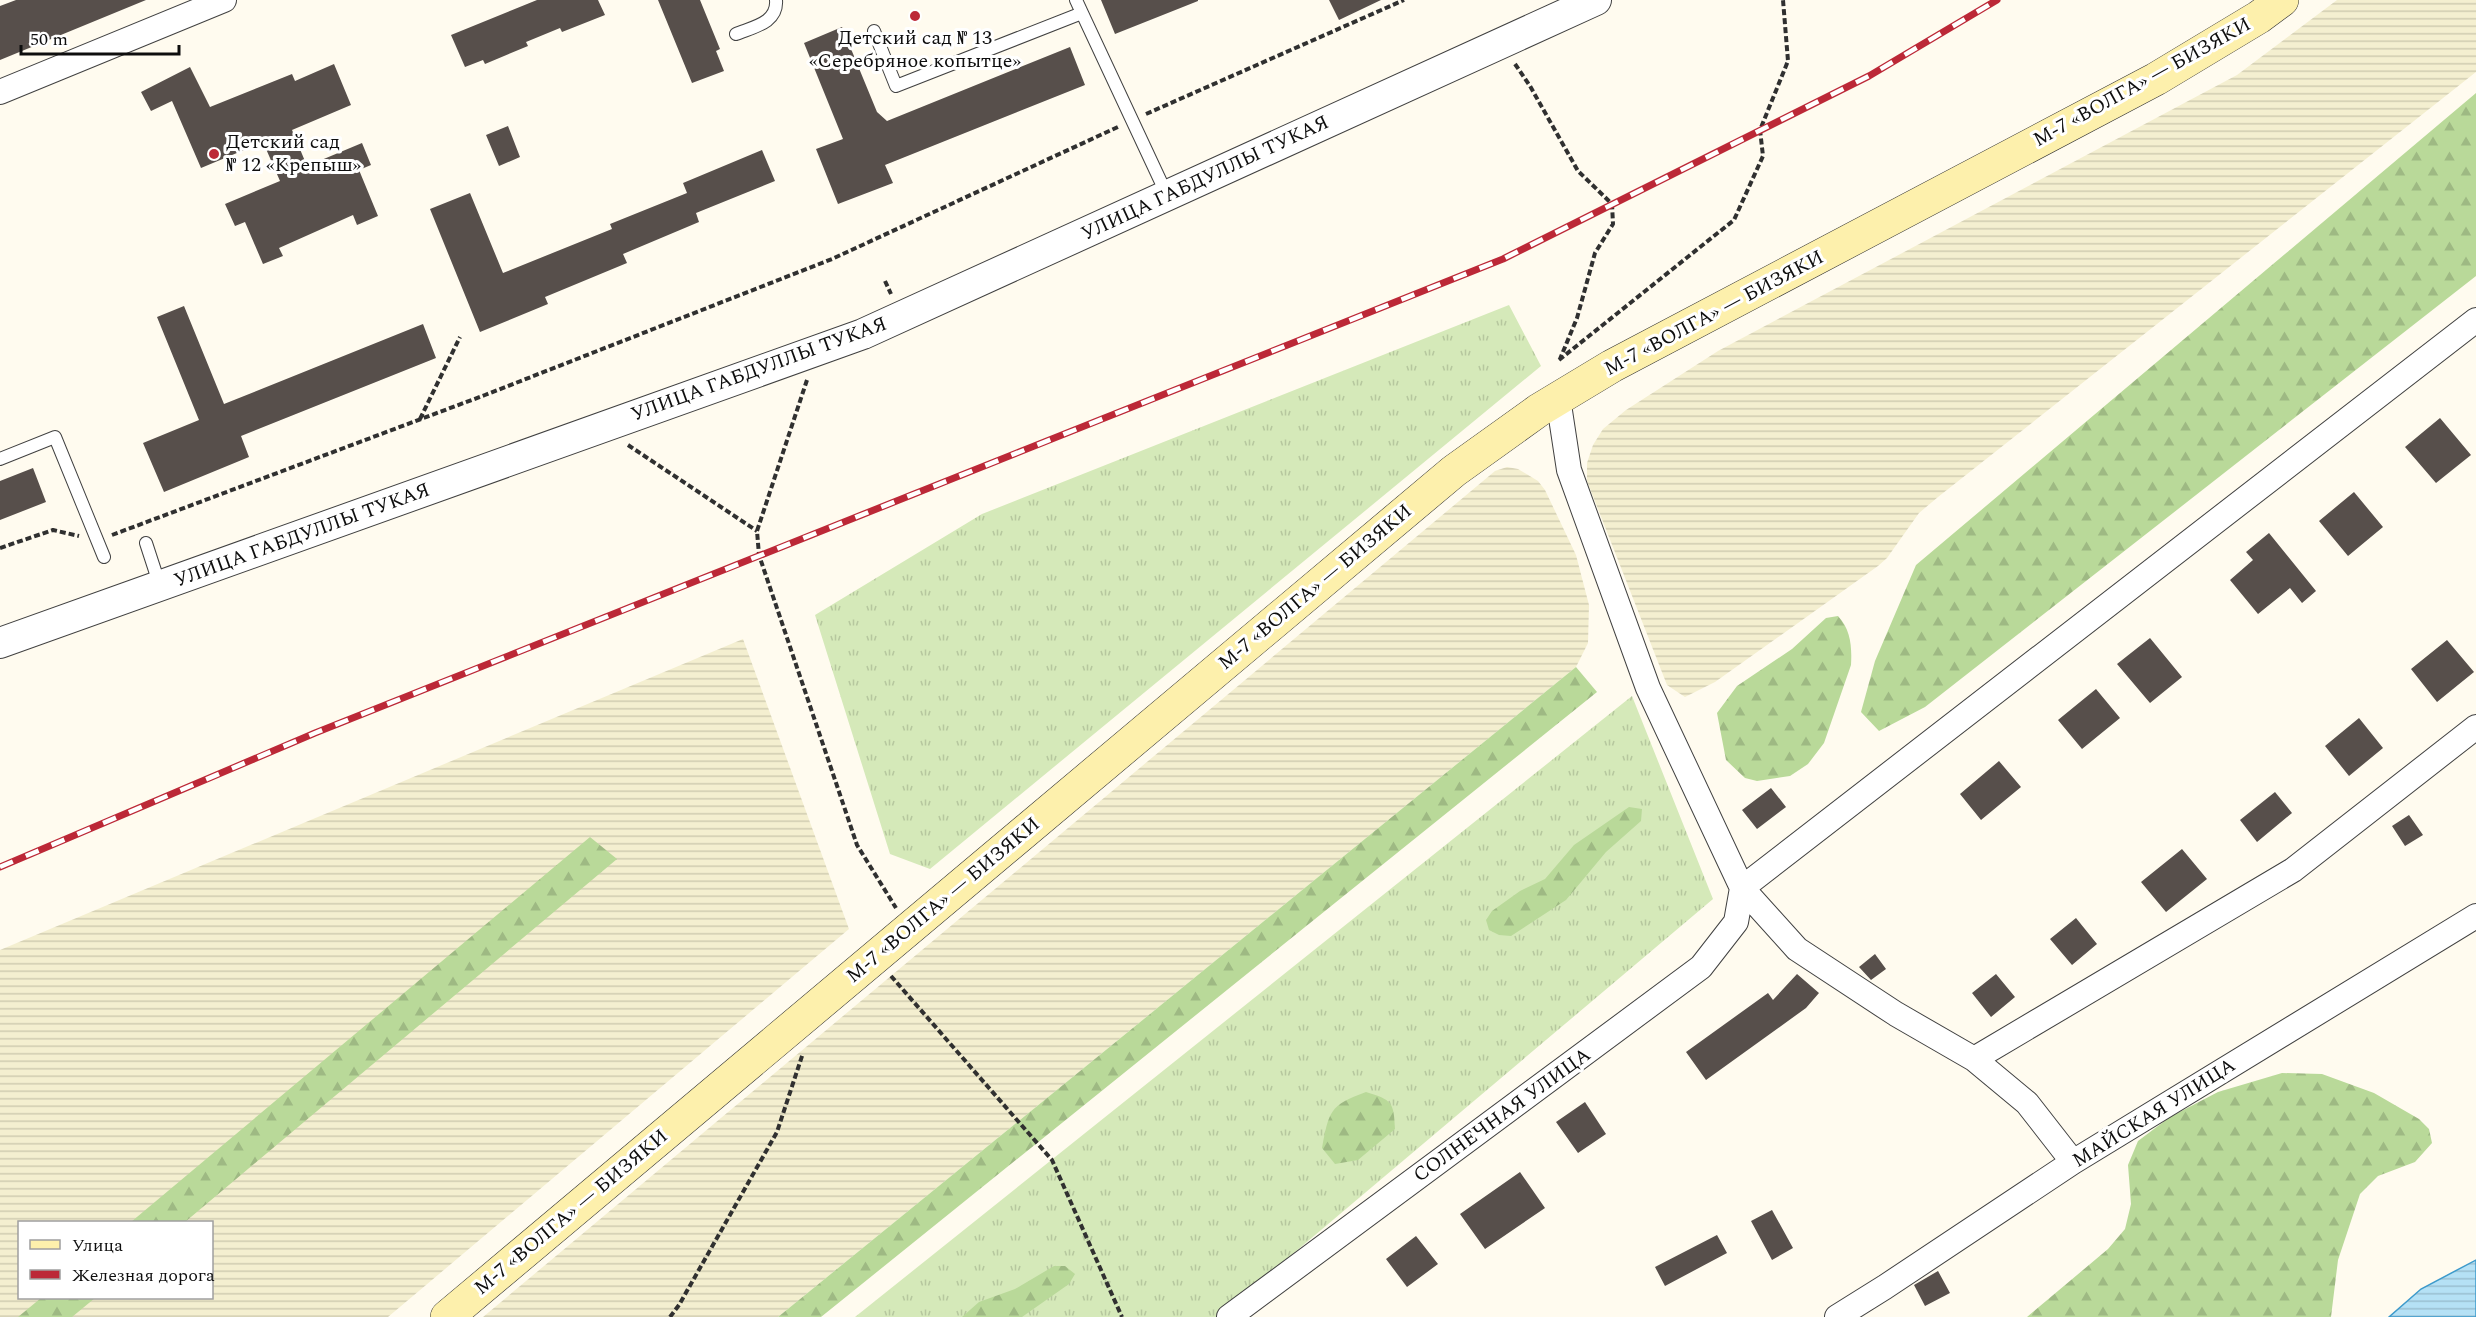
<svg xmlns="http://www.w3.org/2000/svg" width="2476" height="1317" viewBox="0 0 2476 1317" font-family="Spectral,serif">
<defs>
<pattern id="farmland-rules" width="6" height="5" patternUnits="userSpaceOnUse" patternTransform="scale(1.5)"><rect width="6" height="5" fill="#f4efd0"/><path d="M0 2.5h6" fill="none" stroke="#d0ccb1"/></pattern>
<pattern id="grass-tufts" width="24" height="20" patternUnits="userSpaceOnUse" patternTransform="scale(1.5)"><rect width="24" height="20" fill="#d5e9b9"/><path d="M3 7l-1-3M5 7V3M7 7l1-3M15 17l-1-3M17 17v-4M19 17l1-3" fill="none" stroke="#b6c79e"/></pattern>
<pattern id="forest-firs" width="22" height="20" patternUnits="userSpaceOnUse" patternTransform="scale(1.5)"><rect width="22" height="20" fill="#b9d999"/><path d="M5 1l3.5 6h-7zM16 11l3.5 6h-7z" fill="#9eb983"/></pattern>
<pattern id="water-rules" width="6" height="5" patternUnits="userSpaceOnUse" patternTransform="scale(1.5)"><rect width="6" height="5" fill="#b5e1f5"/><path d="M0 2.5h6" fill="none" stroke="#9ac0d1"/></pattern>
</defs>
<rect width="100%" height="100%" fill="#fffbef"/>
<path fill="url(#farmland-rules)" fill-rule="evenodd" d="M2337,0H2476V72L1938,497L1919,513L1887,558L1878,566L1715,682L1685,697L1667,685L1587,481V463L1593,445L1603,429L1626,410L1718,351L2237,75Z
M1507,467L1518,469L1538,481L1545,490L1576,555L1589,605L1588,643L1576,667L778,1317H483L1495,471Z
M743,639L849,929L388,1317H0V950ZM20,1222H212V1298H20Z"/>
<path fill="url(#grass-tufts)" d="M1509,305L1541,366L930,869L890,854L815,615L982,514Z
M1632,696L1713,899L1218,1317H855Z"/>
<path fill="url(#forest-firs)" d="M2476,93V276L1925,707L1879,731L1861,712L1875,661L1916,565Z
M1838,616C1851,630 1852,647 1851,665L1824,743L1808,764L1790,776L1757,781L1745,778L1726,760L1717,713L1737,686L1792,649L1826,618Z
M1576,667L1597,692L821,1317H778Z
M1629,807L1642,809L1641,821L1606,852L1566,900L1511,936L1499,935L1489,930L1486,920L1492,911L1520,891L1545,879L1574,845Z
M590,837L617,859L185,1222H131Z
M2282,1073L2322,1074L2374,1093L2419,1119L2429,1129L2432,1143L2415,1162L2378,1176L2360,1194L2338,1260L2331,1317H2027L2108,1249L2125,1229L2131,1204L2128,1165L2138,1141L2170,1117L2218,1092Z
M1366,1092C1392,1100 1394,1102 1395,1129L1358,1160L1335,1164L1322,1148C1329,1112 1329,1105 1366,1092Z
M1054,1266H1065L1075,1274L1069,1284L1022,1317H962L979,1302L1015,1289Z
M41,1298H95L72,1317H18Z"/>
<path fill="url(#water-rules)" stroke="#3d9acb" stroke-width="1.5" d="M2476,1260V1317H2389L2421,1289Z"/>
<path fill="#574f4b" d="M16,0H146L0,60V6Z
M537,0H598L605,15L562,32L560,28L526,42L528,46L485,64L483,60L465,67L451,35Z
M658,0H700L720,49L716,51L724,71L692,83Z
M1101,0H1198V1L1115,34Z
M1329,0H1381L1339,20Z
M842,27L877,112L887,121L1070,47L1085,85L885,165L893,183L838,204L816,149L843,139L804,43Z
M334,64L351,105L292,130L307,166L362,143L371,165L359,170L378,216L357,225L353,215L279,248L283,256L263,264L245,222L235,226L225,204L280,181L263,142L201,168L172,101L151,111L141,92L190,67L210,107L292,74L295,81Z
M508,126L520,157L499,166L486,135Z
M762,150L775,181L696,213L699,222L623,254L627,263L545,297L548,304L480,332L430,209L470,193L503,273L612,229L610,224L687,193L683,183Z
M184,306L224,404L423,324L436,358L241,436L249,457L164,492L143,443L199,420L157,317Z
M2440,418L2471,455L2436,483L2405,447Z
M33,468L46,502L0,520V481Z
M2354,492L2383,527L2348,556L2319,521Z
M2269,533L2316,591L2302,603L2290,588L2258,614L2230,580L2253,560L2246,552Z
M2150,638L2182,677L2150,703L2117,664Z
M2447,640L2474,672L2437,702L2411,669Z
M2096,689L2120,718L2082,749L2058,720Z
M2359,718L2383,748L2349,776L2325,746Z
M1999,761L2021,787L1981,820L1960,794Z
M1771,788L1786,807L1757,829L1742,810Z
M2275,792L2292,813L2257,842L2240,820Z
M2409,815L2423,835L2405,846L2392,826Z
M2182,849L2207,879L2166,912L2141,882Z
M2076,918L2097,944L2072,965L2050,939Z
M1875,954L1886,969L1871,980L1859,967Z
M1797,974L1819,993L1806,1008L1706,1080L1686,1052L1768,993L1773,1000Z
M1996,974L2015,997L1991,1017L1972,993Z
M1585,1102L1606,1134L1578,1153L1556,1122Z
M1520,1172L1545,1208L1485,1249L1460,1214Z
M1772,1210L1793,1248L1772,1260L1751,1221Z
M1717,1235L1727,1253L1665,1286L1655,1267Z
M1416,1236L1438,1264L1407,1287L1386,1259Z
M1938,1271L1950,1293L1925,1306L1914,1285Z"/>
<g fill="none" stroke-linecap="round" stroke-linejoin="round">
<defs>
<path id="service" d="M1076,0L1082,13
M874,31L896,86L1082,13L1167,195
M736,34C753,27 778,23 776,0
M0,459L55,437L104,557
M146,543L160,586"/>
<path id="minor" d="M0,92L224,0
M1558,398L1569,470L1648,688L1742,888L1797,949L1896,1014L1974,1059L2027,1103L2073,1162
M1742,888L2476,320
M1974,1059L2293,870L2476,727
M1229,1317L1701,967L1736,922L1742,888
M1837,1317L1885,1287L2073,1162L2476,916"/>
<path id="tertiary" d="M0,643L863,334L1596,0"/>
<path id="secondary" d="M447,1317L1454,471L1539,410L1612,366L2156,79L2259,17L2282,0"/>
</defs>
<use href="#service" stroke="#414141" stroke-width="14"/>
<use href="#minor" stroke="#414141" stroke-width="26"/>
<use href="#tertiary" stroke="#414141" stroke-width="32"/>
<use href="#secondary" stroke="#303030" stroke-width="34"/>
<path stroke="#303030" stroke-width="4" stroke-dasharray="6 3" stroke-linecap="butt" d="M1515,64L1530,86L1578,171L1612,204L1613,224L1595,253L1577,318L1560,359
M1146,114L1404,0
M885,281L891,294
M1559,360L1734,220L1763,156L1760,130L1788,61L1783,0
M807,380L757,531L759,555L857,845L896,908
M420,419L460,337
M628,445L757,531
M112,535L485,395L832,259L1120,126
M0,548L53,530L79,536
M891,976L1052,1160L1122,1317
M670,1317L679,1305L777,1132L803,1053"/>
<use href="#service" stroke="#fff" stroke-width="12"/>
<use href="#minor" stroke="#fff" stroke-width="24"/>
<use href="#tertiary" stroke="#fff" stroke-width="30"/>
<use href="#secondary" stroke="#fdf0ac" stroke-width="33"/>
<defs>
<path id="rail" d="M0,867L315,733L1503,259L1869,76L1997,0"/>
</defs>
<use href="#rail" stroke="#bc2837" stroke-width="7"/>
<use href="#rail" stroke="#fff" stroke-width="4.5" stroke-dasharray="14" stroke-linecap="butt"/>
</g>
<g fill="#bc2837" stroke="#fff" stroke-width="2">
<circle cx="915" cy="16" r="6"/>
<circle cx="214" cy="154" r="6"/>
</g>
<g text-anchor="middle" dominant-baseline="central" stroke-width="6" stroke-linejoin="round" paint-order="stroke">
<g font-size="20" fill="#0e0e0e" stroke="#fff">
<text x="915" y="38">Детский сад № 13<tspan x="915" dy="23">«Серебряное копытце»</tspan></text>
<text x="226" y="142" text-anchor="start">Детский сад<tspan x="226" dy="23">№ 12 «Крепыш»</tspan></text>
</g>
<g font-size="20" fill="#0e0e0e" stroke="#fff">
<text transform="translate(2142 82) rotate(-29)">М-7 «ВОЛГА» — БИЗЯКИ</text>
<text transform="translate(1205 178) rotate(-25)">УЛИЦА ГАБДУЛЛЫ ТУКАЯ</text>
<text transform="translate(1714 313) rotate(-28)">М-7 «ВОЛГА» — БИЗЯКИ</text>
<text transform="translate(759 369) rotate(-20)">УЛИЦА ГАБДУЛЛЫ ТУКАЯ</text>
<text transform="translate(302 535) rotate(-20)">УЛИЦА ГАБДУЛЛЫ ТУКАЯ</text>
<text transform="translate(1315 587) rotate(-40)">М-7 «ВОЛГА» — БИЗЯКИ</text>
<text transform="translate(943 900) rotate(-40)">М-7 «ВОЛГА» — БИЗЯКИ</text>
<text transform="translate(2154 1113) rotate(-32)">МАЙСКАЯ УЛИЦА</text>
<text transform="translate(1502 1115) rotate(-36)">СОЛНЕЧНАЯ УЛИЦА</text>
<text transform="translate(571 1212) rotate(-40)">М-7 «ВОЛГА» — БИЗЯКИ</text>
</g>
</g>
<rect x="18" y="1221" width="195" height="78" fill="#ffffff" stroke="#9f9f9f" stroke-width="1.5"/>
<rect x="30" y="1240" width="30" height="9" fill="#fdf0ac" stroke="#9f9f9f" stroke-width="1.5"/>
<text x="72" y="1251" font-size="18" fill="#0e0e0e">Улица</text>
<rect x="30" y="1270" width="30" height="9" fill="#bc2837" stroke="#9f9f9f" stroke-width="1.5"/>
<text x="72" y="1281" font-size="18" fill="#0e0e0e">Железная дорога</text>
<path d="M21 45v9h158v-9" fill="none" stroke="#0e0e0e" stroke-width="3"/>
<text x="30" y="45" font-size="18" fill="#0e0e0e" stroke="#ffffff" stroke-width="4.5" paint-order="stroke">50 m</text>
</svg>
